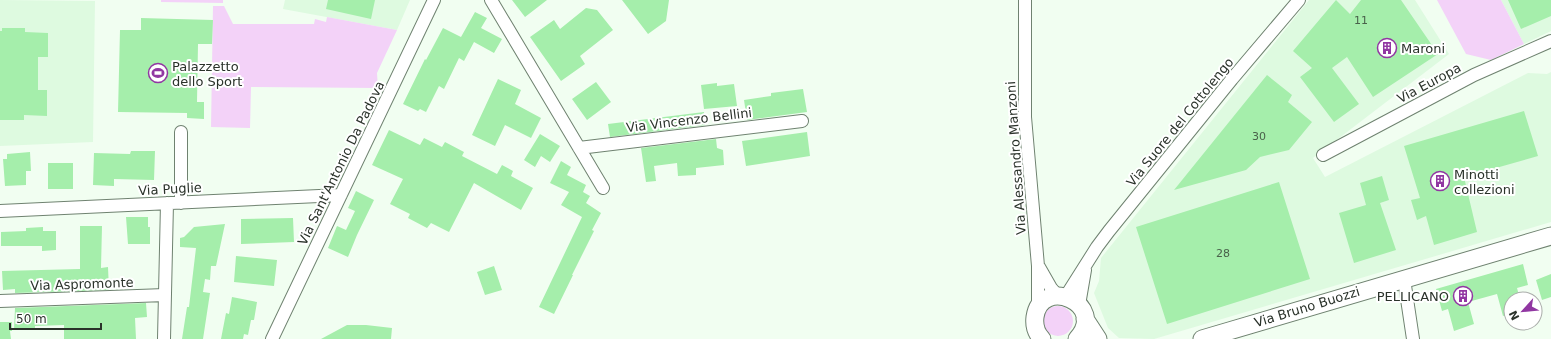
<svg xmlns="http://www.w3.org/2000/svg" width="1551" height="339" viewBox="0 0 1551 339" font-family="'DejaVu Sans',sans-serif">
<rect width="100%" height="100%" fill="#f1fef1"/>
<path fill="#defae0" d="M0,0L95,1L93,142L0,146Z
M285,0H410L397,30L283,9Z
M1309,0H1415L1449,54L1313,158L1325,177L1528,73L1547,74L1551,72V222L1154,339L1119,338L1108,328L1094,293L1099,281L1101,258Z
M1501,0H1551V31L1524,44Z"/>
<path fill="#f3d2f8" d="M161,0H223V3L161,2Z
M1437,0H1501L1524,44L1491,60L1466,54Z
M213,6H224L233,24H314L315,19L326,22L327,17L397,30L377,73L378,88L251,87L250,128L211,127Z
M1043 321a15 15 0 1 1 30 0a15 15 0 1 1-30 0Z"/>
<path fill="#a5eeab" d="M328,0H375L371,19L326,9Z
M512,0H547L525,17Z
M622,0H669L666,21L648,34Z
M1336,0L1350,14L1361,0H1401L1438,54L1373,97L1347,57L1332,68L1359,104L1334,122L1300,77L1312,68L1293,51Z
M1508,0H1551V16L1521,29Z
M586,8L597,10L613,30L580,56L585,64L561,81L530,37L554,20L560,29Z
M475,12L487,18L481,28L502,39L494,53L474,42L464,61L459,58L444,89L439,86L426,112L420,109L418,111L403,104L425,59L426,60L443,28L461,37Z
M141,18L213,20L212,44H198L197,102H204V119L187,118V113L118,112L120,30H141Z
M2,28H25V32L48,33V57H38V90H47V116L24,115V120H0V31H2Z
M1267,75L1292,95L1288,102L1312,122L1289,150L1260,157L1246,170L1174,190Z
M498,79L521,90L515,104L541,118L531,138L505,125L495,146L472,135Z
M596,82L611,102L587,120L572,99Z
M717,83V86L734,84L737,106L704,109L701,85Z
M803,89L807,112L747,120L744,100L771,96V93Z
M1524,111L1538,156L1464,177L1477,232L1434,245L1426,216L1417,220L1411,200L1420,198L1404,146Z
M704,112L705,125L610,137L608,124Z
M389,130L420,145L424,138L442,147L445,142L464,152L462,156L497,174L502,165L513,171L511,176L533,188L521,210L474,183L449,232L431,223L427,228L408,218L410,214L390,204L403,179L372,165Z
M807,132L810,156L746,166L742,141Z
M540,134L560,146L550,162L541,156L535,167L524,160Z
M716,139L717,148L723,150L724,165L696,168V175L678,176L677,163L654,166L656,181L646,182L641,148Z
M131,151H155L154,180L114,179V186L93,185L94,153L130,154Z
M30,152L31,171H26V185L5,186L3,159H7V154Z
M561,161L571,167L567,175L586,185L583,192L590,196L586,203L601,213L592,230L594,231L572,275H573L554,314L539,307L582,217L561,205L569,192L550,183Z
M48,163H73V189H48Z
M1382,176L1389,200L1380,203L1396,250L1354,263L1339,213L1366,205L1360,183Z
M1279,182L1310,279L1167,324L1136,227Z
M356,191L374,200L357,235L348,257L328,248L337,226L346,230L355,211L348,208Z
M126,217H148V227H150V244H128Z
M293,218L294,242L241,244V219Z
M225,224L216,266H211L210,280L205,279L203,292L210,293L203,339H182L187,307H189L196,248L180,247V238L184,237L194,227Z
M80,226H102L101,268L108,267L109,290L15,293V289L3,290L2,271L80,269Z
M43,227V231H56V250L42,251V246H1V232L26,231V228Z
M236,256L277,260L274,286L234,282Z
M1523,264L1528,285L1517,288L1520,299H1511V314L1503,316L1497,294L1468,302L1474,324L1454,331L1448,309L1442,311L1436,289Z
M494,266L502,290L485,295L477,272Z
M1551,274V297L1542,300L1536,280Z
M232,297L257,302L254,320H251L248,335L244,334L243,339H221L226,313L229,314Z
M146,303L147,317L135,318L136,339H64V325L35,326V330H14L15,308Z
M0,322H12V331H10L11,339H0Z
M347,325H366L392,328L391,339H321Z"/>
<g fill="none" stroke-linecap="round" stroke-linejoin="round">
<defs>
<path id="street" d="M491,0L603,188
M1025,0V117L1038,266V307
M579,148L802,121
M1323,155L1474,75L1551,41
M181,203V132
M0,211L341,195
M1039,267L1051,288L1058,296
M1404,279L1413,339
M1066,296L1097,247L1109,231L1232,79L1299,0
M0,301L165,295
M1079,305L1085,270
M164,339L167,203
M272,339L434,0"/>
<path id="secondary" d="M1085,319L1098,339
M1042,339C1036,333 1034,325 1035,317C1041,275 1109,304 1077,339
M1202,339L1551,236"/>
</defs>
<use href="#street" stroke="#6f8270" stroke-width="14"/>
<use href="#secondary" stroke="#6f8270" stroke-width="19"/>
<use href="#street" stroke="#fff" stroke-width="12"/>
<use href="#secondary" stroke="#fff" stroke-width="17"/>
</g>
<defs>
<symbol id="building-ring" viewBox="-11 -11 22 22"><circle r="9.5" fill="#fff" stroke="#9137a2" stroke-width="1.5"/><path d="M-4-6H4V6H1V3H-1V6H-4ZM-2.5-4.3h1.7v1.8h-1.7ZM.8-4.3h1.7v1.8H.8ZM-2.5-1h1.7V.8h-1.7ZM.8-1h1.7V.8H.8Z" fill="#9137a2"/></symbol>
<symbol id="stadium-ring" viewBox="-11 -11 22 22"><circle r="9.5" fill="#fff" stroke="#9137a2" stroke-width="1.5"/><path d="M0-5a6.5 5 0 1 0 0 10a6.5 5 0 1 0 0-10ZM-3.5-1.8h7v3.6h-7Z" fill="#9137a2"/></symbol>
</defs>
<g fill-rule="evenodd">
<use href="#building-ring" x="1376" y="37" width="22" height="22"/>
<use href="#stadium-ring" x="147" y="62" width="22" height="22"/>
<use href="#building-ring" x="1429" y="170" width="22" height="22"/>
<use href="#building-ring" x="1452" y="285" width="22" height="22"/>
</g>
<g text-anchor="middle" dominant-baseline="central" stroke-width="4" stroke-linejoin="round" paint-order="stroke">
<g font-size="11" fill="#49614a">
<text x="1361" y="20">11</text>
<text x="1259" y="136">30</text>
<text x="1223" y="253">28</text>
</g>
<g font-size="13" fill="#2a322a" stroke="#fff" text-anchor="start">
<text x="1401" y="48">Maroni</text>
<text x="172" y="66">Palazzetto<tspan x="172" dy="15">dello Sport</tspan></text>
<text x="1454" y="174">Minotti<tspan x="1454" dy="15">collezioni</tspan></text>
<text x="1449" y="296" text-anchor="end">PELLICANO</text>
</g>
<g font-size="13" fill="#2a322a" stroke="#fff">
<text transform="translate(1429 83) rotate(-28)">Via Europa</text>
<text transform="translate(689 120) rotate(-7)">Via Vincenzo Bellini</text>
<text transform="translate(1180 122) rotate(-51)">Via Suore del Cottolengo</text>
<text transform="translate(1016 158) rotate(-94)">Via Alessandro Manzoni</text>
<text transform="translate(341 163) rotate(-64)">Via Sant'Antonio Da Padova</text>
<text transform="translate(170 189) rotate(-3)">Via Puglie</text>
<text transform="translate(82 284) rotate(-2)">Via Aspromonte</text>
<text transform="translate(1307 307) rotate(-17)">Via Bruno Buozzi</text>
</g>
</g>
<g transform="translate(1523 311) rotate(243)"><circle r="19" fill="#ffffff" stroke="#aaadaa"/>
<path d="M0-3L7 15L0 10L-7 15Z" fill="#9137a2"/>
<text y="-6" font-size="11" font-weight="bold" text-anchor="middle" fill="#2a322a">N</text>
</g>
<path d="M10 323v6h91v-6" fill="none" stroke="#2a322a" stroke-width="2"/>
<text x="16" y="323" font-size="12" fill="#2a322a" stroke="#ffffff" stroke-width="3" paint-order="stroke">50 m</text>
</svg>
